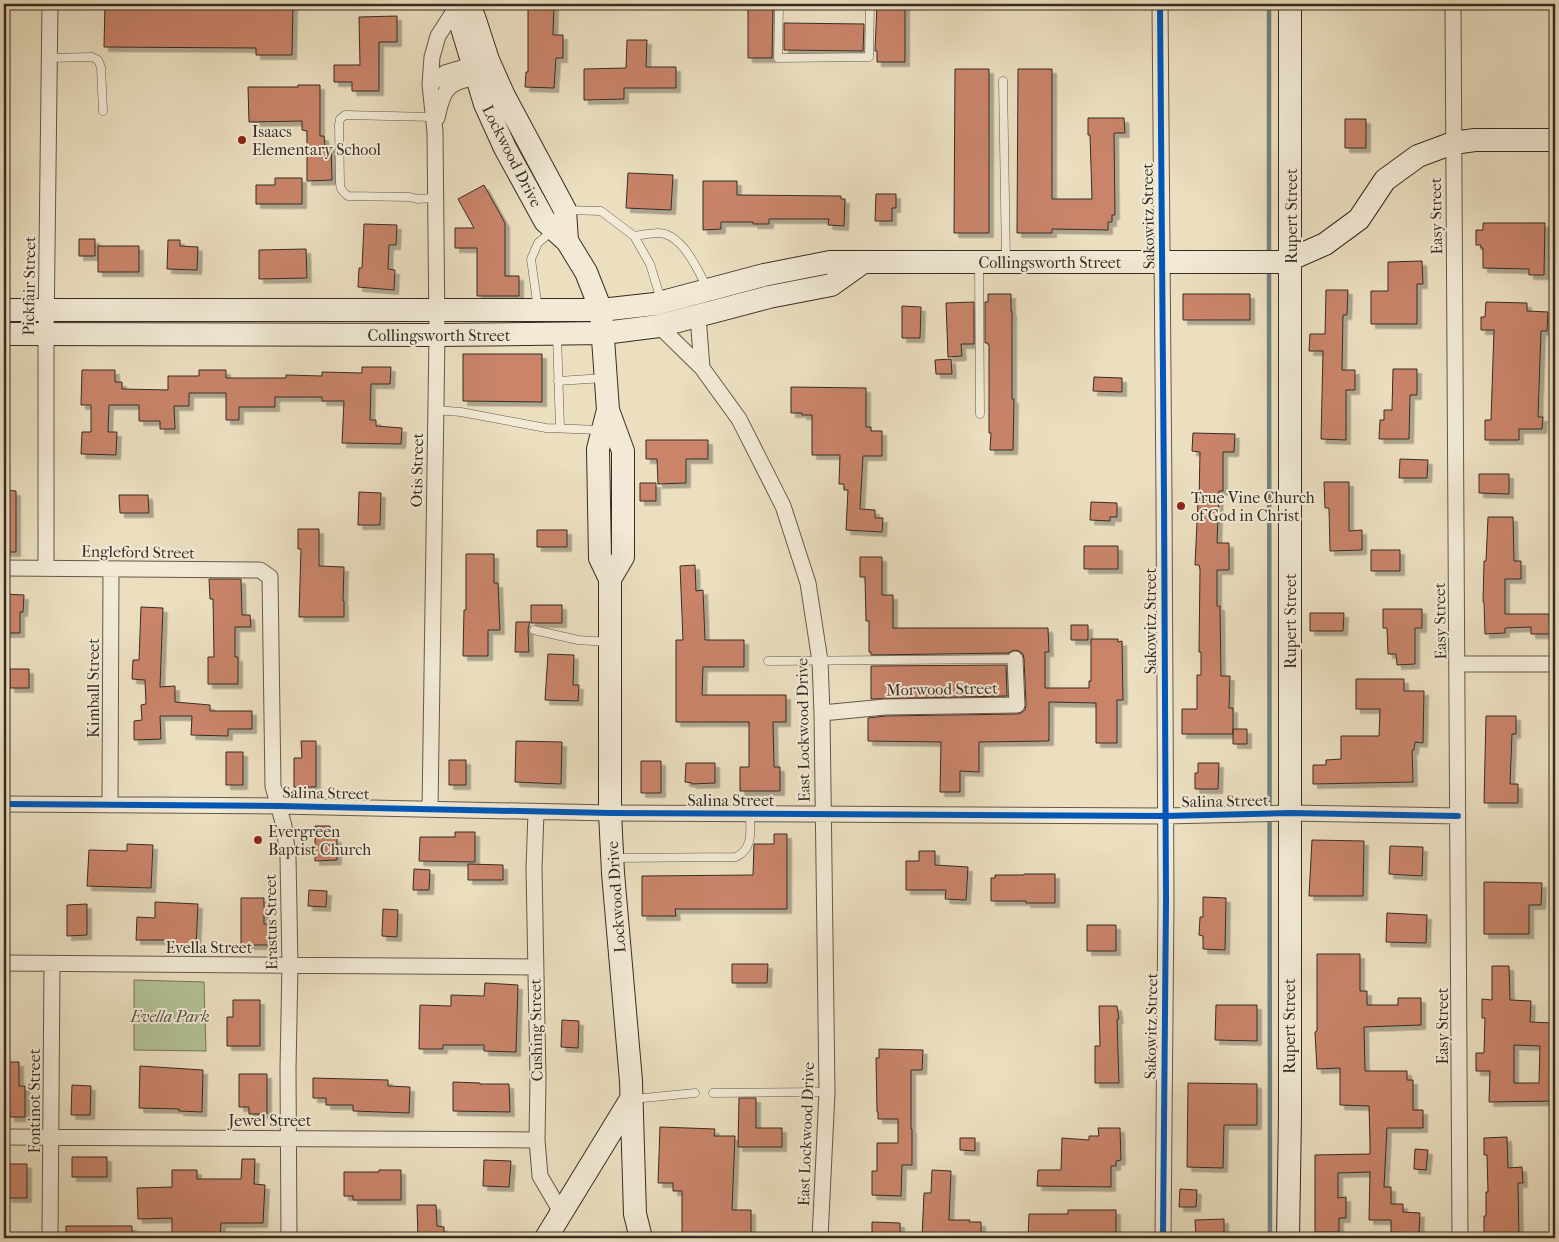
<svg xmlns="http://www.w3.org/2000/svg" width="1559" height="1242" viewBox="0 0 1559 1242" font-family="'IM FELL French Canon',serif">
<defs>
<filter id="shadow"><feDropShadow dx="4.5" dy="4.5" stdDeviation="0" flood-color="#0004"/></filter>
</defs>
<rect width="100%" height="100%" fill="#ebdfc0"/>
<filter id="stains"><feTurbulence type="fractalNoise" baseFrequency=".004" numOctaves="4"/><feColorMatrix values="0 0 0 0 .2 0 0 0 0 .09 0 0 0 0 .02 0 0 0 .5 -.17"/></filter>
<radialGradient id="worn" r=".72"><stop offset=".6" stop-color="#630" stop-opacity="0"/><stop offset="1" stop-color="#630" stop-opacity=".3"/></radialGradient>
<path fill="#b3c295" stroke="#75775c" d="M1553,158H1555V486Z
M134,980L204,982L206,1051L134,1050Z"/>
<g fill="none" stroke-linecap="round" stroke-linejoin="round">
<path stroke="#72827d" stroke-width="4.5" d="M1269,4V254
M1269,267L1270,1238"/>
</g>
<path fill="#c9846a" stroke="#372c23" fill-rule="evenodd" filter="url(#shadow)" d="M105,4H293L292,55H256V48L104,47Z
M528,4H554L553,35H563V58H556L554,88L525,87L526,72H528Z
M748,4H773L772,58H748Z
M877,4H905V62H877V51H875Z
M397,16V42H379V91H352V82H334V65H360L359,17Z
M784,23L864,24L863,51L784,50Z
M627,40H647L646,67H676V88H624V99L584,100V69L626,68Z
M955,69H989V233H954Z
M1018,69H1052V199H1092L1090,135H1088V118H1124L1125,133H1114L1115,215H1112V222H1108V230L1052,229V233H1017Z
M298,85H320V136H324L325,146H331L332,180L307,181V131L302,130V121L249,122L248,87H298Z
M1345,119H1366V148H1345Z
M628,173L673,175L671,210L626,208Z
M275,178H302V204H256V185H275Z
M703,181H737V195L841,196V199H845L844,226L828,225L829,219H769V224H753V222H721V229L703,230Z
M484,185L505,223V276H519V296H477V248H455V228H474L458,199Z
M876,194H896V208H892V221H875Z
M1483,223H1545L1544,275H1529V269L1483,268V248H1481V245H1476V230H1483Z
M364,224L397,225L396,245H389L388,269L395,270L394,290L358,287L359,268H362Z
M79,239H95V256H79Z
M168,240H180V246L198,247L197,270L167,269Z
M98,246H139V272H98Z
M306,249L307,278L259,279V250Z
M1422,261L1423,284H1417V324H1371V291H1388V262Z
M1326,290H1348L1347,315H1343L1342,370H1355V390H1346V440L1321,439L1323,351H1309L1310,334H1325Z
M988,294H1011V311H1012V399H1014L1013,450H990L991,433H989V345H988V343H985V302H988Z
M1183,294H1250V320H1183Z
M974,302V344H961L962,356L948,357L946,303Z
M1486,302L1527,303V311L1548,312L1547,331H1541L1538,417H1543L1542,429H1519V440H1485V420H1491L1494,330H1481V317H1485Z
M902,306L921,307L920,338H902Z
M463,354H542V402L463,401Z
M951,359L952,374H936L935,360Z
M362,367H391L390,384H371L370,420H376V426L402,428L401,444L342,443L344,401H322V397H275V407H239V420H226V393H189V406H174L175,429H160V421H139V405H109L108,432H117L116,455L81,454L82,432H91V405H81L82,370H115V382H122V389L168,390V376H199V370H226V378H286V375L322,376V372L362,373Z
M1393,369H1417V395H1410L1409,439H1379L1380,420H1384V410H1392Z
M1094,377L1122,378V392L1093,391Z
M791,387L866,388V427H871V431H882V456H863L860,509L875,510V518H883L882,532L846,530L848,490H844V484H839L840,455H812V415H802V413H791Z
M1193,433L1235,434L1234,452H1223V491H1219L1217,543H1229V570H1217V606H1220L1221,676H1230L1229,708H1233V734H1182V709H1197V675H1201V652H1199L1200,569L1199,565H1195L1198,501H1199L1200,452L1192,451Z
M646,440H708V459H686V483L658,484L657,459H646Z
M1400,459L1428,460L1427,478H1399Z
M1479,474H1509V494L1479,493Z
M1324,482H1349V531L1362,530V550L1330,551L1329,508H1325Z
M640,483H656V501H640Z
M4,490L16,491V552H4Z
M359,492L381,493L380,525H358Z
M119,495H148L149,513H120Z
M1091,502L1117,503V517H1110V521L1090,520Z
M1488,517H1513L1514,561H1521V579H1505V614H1549L1550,634H1531V627L1505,628V633L1485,634L1484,602H1483L1484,561H1486Z
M298,529H319V566L344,567L343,601H344V617H299L301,549H298Z
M537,530H567V547H537Z
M1084,546H1118V569H1084Z
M1371,550H1400V571H1371Z
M466,554H494V583H498L500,630H488V656H463L464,610H466Z
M860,557H882V595H893V628H1048L1049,652H1045V688H1089V681H1091V639H1118V642L1122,641L1123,700H1117V743H1096V703L1049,702V741L979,742V772L960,771V792H940L941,742L868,741V718L886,716L1017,714L1021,713L1025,710L1026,705L1024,659L1023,654L1019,651L1014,650L1008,653L871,655V652H869V621H866L865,577H860Z
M695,565L696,591L703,590L705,640H744V667H703L702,695H786V722H773L774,767H780V791H740V767H749V722H676V640H683L680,566Z
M209,579H241L242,615H250L251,627H235V657H238V684H208V657H214L213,599H210Z
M4,594L24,595L23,612H20V633H4Z
M531,605H562V623H531Z
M141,607L163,608L160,687L175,686V702L210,705V711H252V729H228V736L191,735L192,716H160L161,739L134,740V721L142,720L141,705L146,704L145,680L132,679L133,660H139Z
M1383,609H1422V628H1415V664L1397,665L1396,654H1388L1387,628H1383Z
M1310,613H1344L1343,631H1310Z
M516,622H530L528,629L529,652H515Z
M1071,625H1088V640H1071Z
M548,654L574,655L573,685H579L578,701L545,700Z
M1006,665L1007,696L871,699V666Z
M10,669H29V688H10Z
M1356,679H1404V691H1424L1423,743L1415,742L1414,750H1412L1413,782L1313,784V765H1326V760L1341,759V736H1379L1380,709H1356Z
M1486,716H1516V734H1512L1510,784H1518V803H1484Z
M1233,729H1247V744H1233Z
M301,741H316V787H294V758H302Z
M516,741L562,742L561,784L515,782Z
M226,752H243V785H226Z
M449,760H466V785H449Z
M641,761H661V793H641Z
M686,763H715V783L692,784V783L685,782Z
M1198,763H1219L1218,789H1195V773H1198Z
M315,826H330V838H337V860L315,861Z
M455,832H475V862L419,861L420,837H455Z
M774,834H787V909H675L676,916H642V876L753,875L754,844H774Z
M1312,840L1364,841L1363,896H1309Z
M127,844L153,845L151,888L87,886L89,850L127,851Z
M1390,846L1423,847L1422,876L1389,874Z
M919,851H935V865L968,867L966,900L945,899L946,890H906V861H919Z
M468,864L503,865V880H468Z
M414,869L430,870L429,890H413Z
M1024,874H1055V903H1026V901H991V878H995V875H1024Z
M1484,882L1542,883L1541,905H1529V934H1484Z
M309,890L327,891L326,907L308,906Z
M1203,897L1226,898L1225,950L1203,949V936L1199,935L1200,917H1203Z
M241,898H264V924H270V945H241Z
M155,902L198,904L196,947L167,945L168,940H136L137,917L155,918Z
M87,904V935L67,936V905Z
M383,909L398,910L397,937L382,936Z
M1387,913L1427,915L1426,943L1386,942Z
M1087,925H1116V951H1087Z
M1317,954H1360V991H1367V1005H1398V998H1421V1025L1364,1027L1365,1071H1407V1080H1413V1110H1423V1128H1387L1384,1187H1391V1204H1403V1212L1420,1213L1419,1233L1391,1232V1220H1369L1370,1172L1338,1173V1198L1346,1197V1218H1339V1232H1315V1155L1370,1154V1142L1369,1106L1340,1105V1068L1317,1069L1315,1032L1317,1031Z
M732,964H768L767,983H732Z
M1492,966H1509L1510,1000L1531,1001L1530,1022L1554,1023V1053H1555V1101L1489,1102L1490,1071H1476V1053H1484L1485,1018H1482V999L1492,1000ZM1514,1045L1540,1046L1539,1083H1514Z
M485,983L518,985L516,1052L484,1051V1045H443V1049H419L420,1005L451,1006V995L484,996Z
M233,1000H260V1046H227V1017H233Z
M1216,1005H1257V1041L1215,1040Z
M1099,1006H1117L1119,1019H1117L1119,1083H1095V1046H1100Z
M562,1020L579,1021L578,1048L561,1047Z
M879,1049L923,1050L922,1070H911V1129H912V1165H902L901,1196L872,1195V1171H877V1143H898V1119H878V1112H877L876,1058H879Z
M4,1062H19V1086H25V1117H10V1112H4Z
M140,1066L203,1070L202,1112L179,1111V1109L139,1108Z
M239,1074H267V1114H249V1107H239Z
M313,1078L388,1080V1086L410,1087L409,1113L353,1111V1105H326V1098H313Z
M453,1082L480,1083V1084H509L510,1112L453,1111Z
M1188,1083L1257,1084V1125H1224L1223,1168L1187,1167Z
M72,1085L91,1086L90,1115H71Z
M739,1098H756V1128H782V1147H738Z
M660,1127L715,1129L714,1136H735L732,1210H751V1238H682V1191H673V1183H658Z
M1098,1128H1120L1121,1160L1116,1161V1166H1111V1187L1037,1186L1038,1170H1061L1062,1138L1089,1140V1136H1099Z
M1507,1137L1508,1168L1522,1167L1523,1183H1518L1519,1238L1484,1237V1216H1486V1192H1488L1487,1155H1484V1138Z
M960,1138H975V1151L960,1150Z
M1415,1149L1428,1150L1426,1170L1414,1169Z
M72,1157H107V1177H72Z
M242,1159H255L254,1184L265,1185L263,1223H221L220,1238H172V1218L138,1219L137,1188L172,1187V1170H197V1179H241Z
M484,1160L511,1161L509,1187L483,1186Z
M7,1164H27V1198H7Z
M379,1170H401V1200H353V1196H344V1172H379Z
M932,1170L951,1171L949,1220H970L969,1222H981V1238H922L924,1193H931Z
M1180,1189L1197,1190L1196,1207H1179Z
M417,1205H436L437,1226L444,1227V1238H418Z
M1068,1210H1116V1238H1028L1029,1214H1068Z
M1224,1219V1238H1196L1195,1220Z
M872,1222L900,1223V1238H872Z
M66,1226H132V1238H66Z"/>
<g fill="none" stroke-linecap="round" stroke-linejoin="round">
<defs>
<path id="lane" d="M779,4L778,58L869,57L870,4
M50,58L92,57L98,60L101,67L103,111
M1003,81L1006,260
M433,117L345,115L340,119L339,125L340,183C340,190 343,192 348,196L410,197L417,199L435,198
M566,210L601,211L634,236L650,264L661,300
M634,236C642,235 651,233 658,233C682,233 698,270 707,288
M979,264L980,414
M538,309L531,259L538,243L552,231
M557,335L560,428
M558,381L604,378
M435,410L461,412L546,428L602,430
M534,630L578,640L608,642
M768,661L1015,659
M614,858L736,857C754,848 750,831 750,813
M713,1093L827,1092
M633,1099L695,1093"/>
<path id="street" d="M1160,4L1164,497L1166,900L1163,1238
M1453,4L1460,1238
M430,85L445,73L482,62
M437,118C439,109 442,92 451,86C460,79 475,78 485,76
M698,316L702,368
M659,326L702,368L739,419L783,506L808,583L820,661L822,713L827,1092L820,1238
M4,568L260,570L270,577L273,786L284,826L288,857L290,965L288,1069L289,1238
M46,568V334L50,4
M1458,664H1555
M822,713L885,707L1017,705L1015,659
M4,804L279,806L610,813L1165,816L1290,813L1458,816
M110,805L111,570
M430,809L437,335L435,132L430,85L432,57L438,36L456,8
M536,812L534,869L538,1079L537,1140L540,1176L561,1212
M4,963L535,967
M4,1137L537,1140
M50,1238L52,964"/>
<path id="secondary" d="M456,4V8L485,104L505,148L545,221L567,241L586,272L601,310L608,410L598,449L600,558L610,579V813L613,873L631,1081L635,1214L641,1238
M474,17L488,60L504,96L565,210L567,241
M4,310H601L655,304L764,275L830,262H1280L1291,259L1325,244L1359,219L1385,180L1418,156L1453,143L1475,140H1555
M4,334L437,335L604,333L659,326L769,297L831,285L862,263
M608,410L623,451V557L610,579
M546,1238L631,1099
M1288,1238L1290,1115V4"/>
</defs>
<use href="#lane" stroke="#64594a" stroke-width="9"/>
<use href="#street" stroke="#64594a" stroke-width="17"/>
<use href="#secondary" stroke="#372c23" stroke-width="24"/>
<use href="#lane" stroke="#f2ead6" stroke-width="8"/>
<use href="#street" stroke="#f2ead6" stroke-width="15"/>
<use href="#secondary" stroke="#f2ead6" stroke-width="22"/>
<defs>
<path id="cycleway" d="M1160,4L1164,497L1166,900L1163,1238
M4,804L279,806L610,813L1165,816L1290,813L1458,816"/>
</defs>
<use href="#cycleway" stroke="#f2ead6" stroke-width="9"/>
<use href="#cycleway" stroke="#0057b8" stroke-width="6"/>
</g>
<g fill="#8f2418" stroke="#f2ead6" stroke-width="2">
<circle cx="242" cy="140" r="5"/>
<circle cx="1181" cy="506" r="5"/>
<circle cx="258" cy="840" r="5"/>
</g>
<g text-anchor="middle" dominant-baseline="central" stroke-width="4" stroke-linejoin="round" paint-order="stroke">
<g font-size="16" fill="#372c23" stroke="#f2ead6" text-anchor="start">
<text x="252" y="131">Isaacs<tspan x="252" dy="18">Elementary School</tspan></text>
<text x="1191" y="497">True Vine Church<tspan x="1191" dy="18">of God in Christ</tspan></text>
<text x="268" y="831">Evergreen<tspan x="268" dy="18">Baptist Church</tspan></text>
</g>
<g font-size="16" fill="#372c23" stroke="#f2ead6">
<text transform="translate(512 156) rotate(63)">Lockwood Drive</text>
<text transform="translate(1148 216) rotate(-91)">Sakowitz Street</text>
<text transform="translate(1291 216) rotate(-90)">Rupert Street</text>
<text transform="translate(1436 216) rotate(-91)">Easy Street</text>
<text x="1050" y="262">Collingsworth Street</text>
<text transform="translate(29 286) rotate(-89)">Pickfair Street</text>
<text x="439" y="335">Collingsworth Street</text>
<text transform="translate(417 470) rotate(-89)">Otis Street</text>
<text transform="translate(138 552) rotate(1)">Engleford Street</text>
<text transform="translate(1150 621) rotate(-90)">Sakowitz Street</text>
<text transform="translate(1290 621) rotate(-90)">Rupert Street</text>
<text transform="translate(1440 621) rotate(-91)">Easy Street</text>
<text transform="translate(93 688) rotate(-90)">Kimball Street</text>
<text transform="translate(942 689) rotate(-1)">Morwood Street</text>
<text transform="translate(803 730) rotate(-91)">East Lockwood Drive</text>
<text transform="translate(326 793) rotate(1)">Salina Street</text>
<text x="731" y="800">Salina Street</text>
<text transform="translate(1225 801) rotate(-1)">Salina Street</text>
<text transform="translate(616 897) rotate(-94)">Lockwood Drive</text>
<text transform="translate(271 922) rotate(-91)">Erastus Street</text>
<text x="209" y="947">Evella Street</text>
<text transform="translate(1151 1026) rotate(-89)">Sakowitz Street</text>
<text transform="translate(1289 1026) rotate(-90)">Rupert Street</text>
<text transform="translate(1442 1026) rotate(-90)">Easy Street</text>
<text transform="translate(536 1030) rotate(-91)">Cushing Street</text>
<text transform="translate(34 1101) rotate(-90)">Fontinot Street</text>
<text x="270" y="1120">Jewel Street</text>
<text transform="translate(806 1134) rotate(-88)">East Lockwood Drive</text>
</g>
<g font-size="16" font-style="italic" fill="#565240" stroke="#f2ead6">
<text x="170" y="1016">Evella Park</text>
</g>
</g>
<rect width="1559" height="1242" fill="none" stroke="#ebdfc0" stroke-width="20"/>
<rect x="5" y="5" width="1549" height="1232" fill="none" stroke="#372c23" stroke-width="2.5"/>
<rect x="10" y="10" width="1539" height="1222" fill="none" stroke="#372c23"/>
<rect width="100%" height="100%" filter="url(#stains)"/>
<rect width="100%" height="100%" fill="url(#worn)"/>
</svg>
